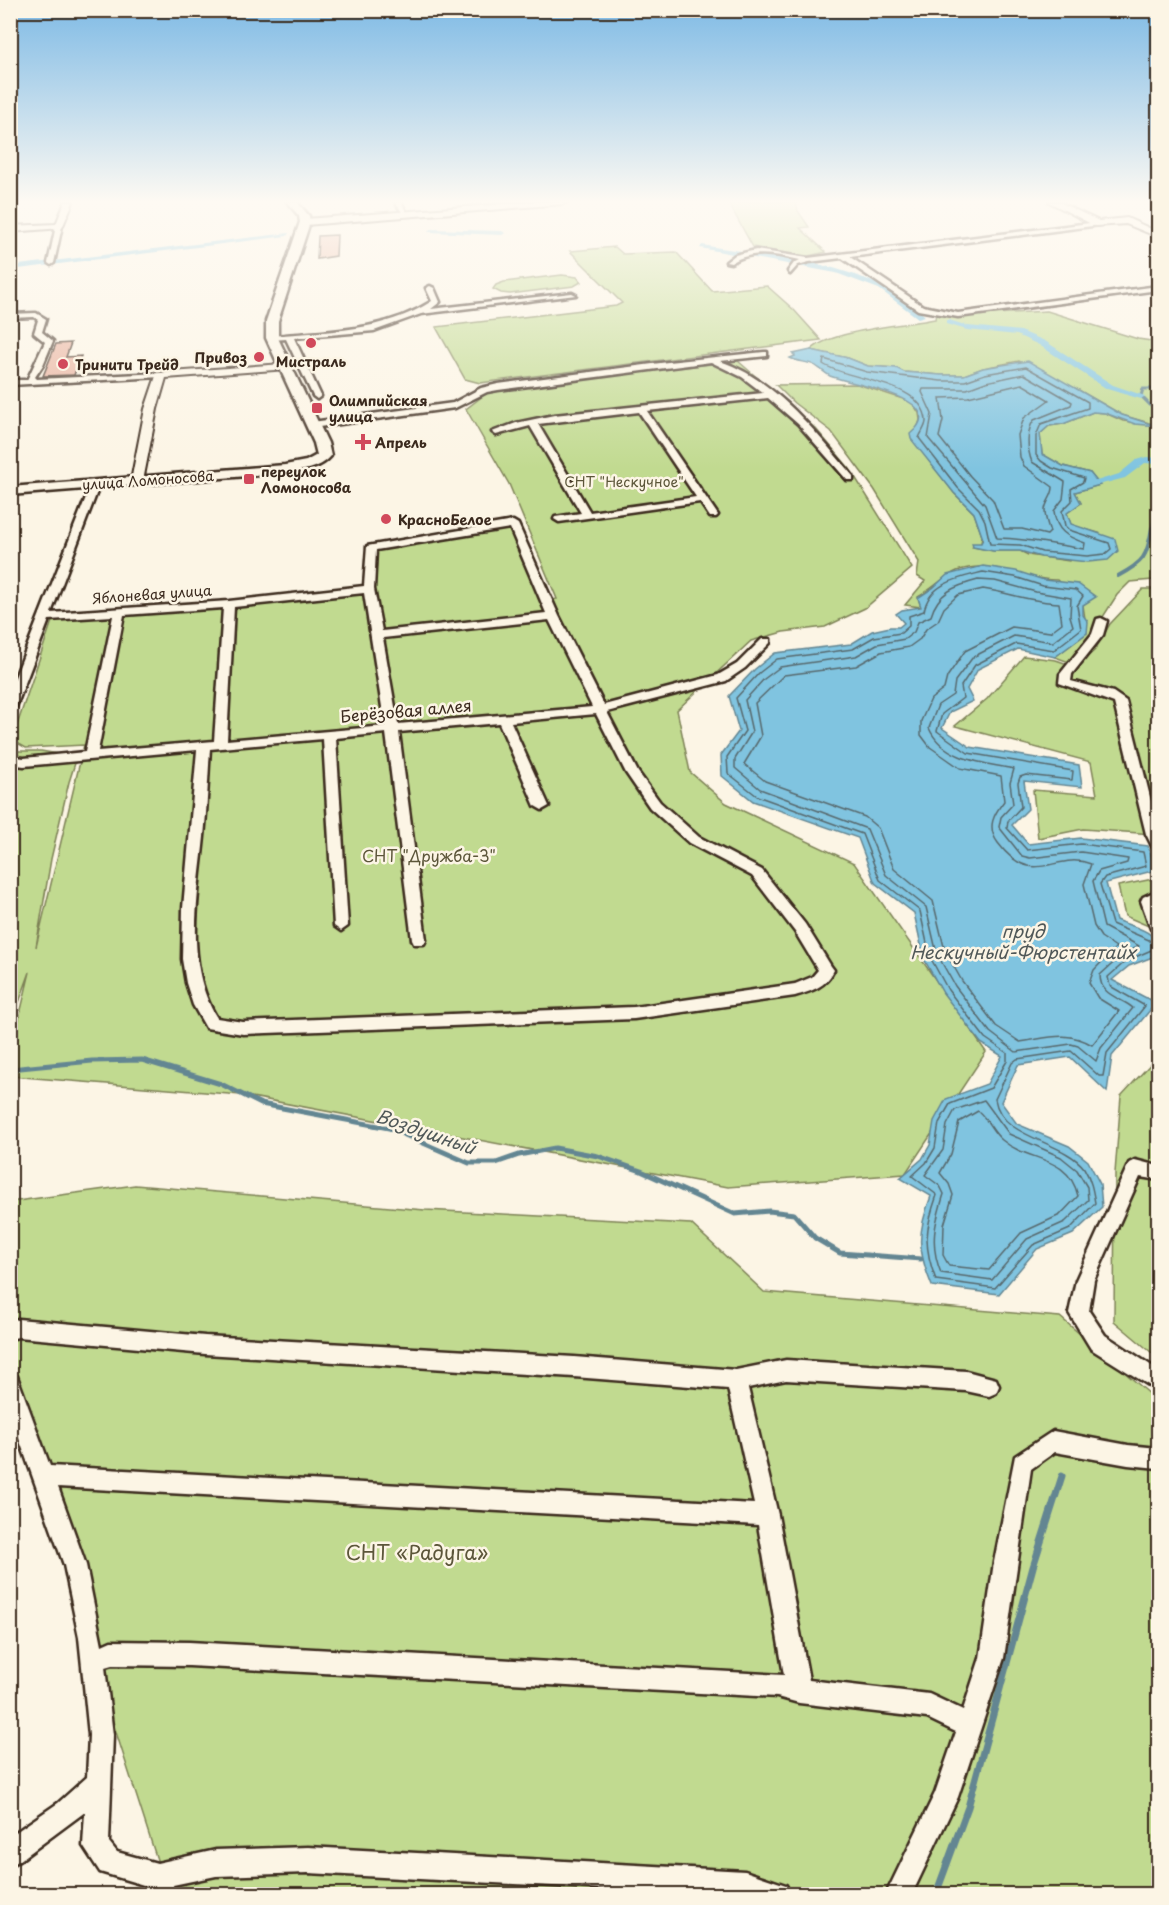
<svg xmlns="http://www.w3.org/2000/svg" width="1169" height="1905" viewBox="0 0 1169 1905" font-family="'Playpen Sans',sans-serif">
<rect width="100%" height="100%" fill="#fcf5e5"/>
<filter id="ink" filterUnits="userSpaceOnUse"><feTurbulence type="fractalNoise" baseFrequency=".0167" numOctaves="2"/><feDisplacementMap in="SourceGraphic" scale="12" xChannelSelector="R" yChannelSelector="G"/><feConvolveMatrix kernelMatrix="1 2 1 2 8 2 1 2 1" color-interpolation-filters="sRGB"/></filter>
<g filter="url(#ink)">
<path fill="#c1da90" stroke="#7e8257" stroke-width="1.5" d="M728,202H796L798,211L809,227L800,228L826,252L804,257L753,247Z
M615,247L623,254L676,252L712,291L767,286L794,310L821,340L480,383L465,379L436,327L616,306L622,303L570,251Z
M562,275L577,277L581,282L574,286L510,294L501,293L493,289L496,285L504,282Z
M1047,311L1138,339L1158,342V569L1153,580L1130,582L1117,595L1085,645L1069,662L1055,657L1087,633L1083,605L1057,580C1023,580 992,558 957,571C943,577 931,590 918,597L921,607L905,605L925,581L917,576L919,562L874,489L831,431L794,403L776,385L857,384L912,402L919,413L920,420L917,429L928,459L954,493L974,513L982,536L981,543L973,547L994,551H1020L1028,555L1069,561L1099,533L1071,525L1067,513L1081,503L1075,492L1099,485L1090,473L1063,466L1042,454L1040,434L1049,426L1063,424L1093,412L1105,413L1123,421L1156,425L1122,415L1077,389L1019,361L983,368L964,375H941L904,372L896,368L868,366L848,358L811,350C831,330 906,325 935,319L936,313L958,316Z
M738,361L816,429L850,469L912,568L865,608L825,627L783,632L751,641L677,710L690,772L726,803L854,863L986,1052L905,1174L728,1187L241,1095L11,1076V1052L30,972L13,1019L11,1043V751H41L77,757L69,782L51,859L36,947L84,745L26,748L12,740L53,618L375,588L373,550L514,527L548,601L557,599L509,484L466,409L492,389Z
M1143,589H1158V845L1153,834L1083,829L1038,838L1033,790L1097,795L1091,762L955,726L987,699L1024,656L1056,660L1076,667L1095,650L1110,624Z
M1158,878V930L1125,916L1118,886Z
M1158,1056V1358L1114,1321L1115,1173L1121,1096Z
M135,1185L425,1210L691,1224L764,1292L1060,1317L1158,1401V1894H168L11,1405L10,1202Z"/>
<path fill="#80c4e0" stroke="#648692" stroke-width="1.5" d="M811,350L848,358L868,366L896,368L904,372L941,375H964L983,368L1028,361L1122,415L1157,426L1135,424L1105,413L1093,412L1063,424L1049,426L1040,434L1042,454L1063,466L1090,473L1100,485L1075,492L1081,503L1067,513L1071,524L1115,539L1118,551L1108,560L1088,562L1041,557L1020,551H993L973,547L972,543H981L983,539L974,513L954,493L911,439L910,434C954,398 849,384 830,376C825,373 819,368 816,366C810,362 798,362 790,358L795,356L793,354Z
M983,566L1016,571L1044,580L1078,584L1096,597L1083,605V615L1088,622L1087,633L1055,657L1018,649L978,669L967,689L973,701L950,712L942,728L970,747L1079,765L1082,787L1024,781L1028,809L1012,825L1028,844L1081,838L1148,846L1156,870L1106,883L1116,920C1137,929 1159,929 1158,955L1129,966L1112,980L1156,1003L1112,1056L1107,1092L1070,1057L1018,1065L1001,1102L1017,1124L1069,1146L1088,1161L1100,1184L1102,1207L1073,1234L1037,1249L999,1294L932,1286C917,1250 917,1233 931,1196L900,1178L922,1159L930,1145L934,1121L946,1099L987,1084L1002,1056L981,1043L943,993L924,959L914,913L875,883L858,838L753,801L722,776L721,755L739,731L729,696L755,669L775,653L851,644L872,631L890,627H899L904,623L896,614L902,610L921,607L918,598L933,588L947,575Z"/>
<g fill="none" stroke-linecap="round" stroke-linejoin="round">
<path stroke="#57686c" stroke-width="1.5" d="M824,359L867,372L941,381H965L985,374L1026,367L1088,402V408L1041,424L1036,436V455L1041,461L1052,468L1084,478L1083,482L1071,489L1072,501L1062,511L1065,526L1069,530L1109,543L1111,549L1105,554L1087,556L1042,552L1020,545L990,544L985,521L979,509L958,488L919,438C921,432 926,427 926,421C924,381 848,381 823,364Z
M1024,374L1072,402L1071,405L1034,420C1026,431 1027,450 1032,462L1065,482L1063,499L1054,511C1056,531 1067,537 1085,543L1084,549C1055,545 1026,538 997,538L985,505L928,438L932,414L922,392L923,389H967L986,382Z
M1022,384L1049,400L1024,418L1018,435L1020,457L1024,466L1053,487C1053,497 1045,502 1045,511C1045,518 1048,526 1050,532L1047,535L1022,529H1004L993,500L970,476L939,437L943,420L940,398L968,397Z
M983,572L1015,577L1043,586L1076,590L1083,596L1077,606L1081,629L1054,650L1016,644L975,665L961,686L963,698L942,714L937,731L968,753L1073,771L1072,780L1026,775L1020,777L1018,783L1021,807L1008,821L1007,828L1027,850L1081,844L1143,852L1146,866L1105,877L1100,884L1112,924L1149,940L1156,948L1126,961L1108,977L1110,986L1145,1006L1107,1053L1103,1076H1099L1071,1051L1017,1059L1012,1063L995,1099C1001,1139 1063,1140 1084,1168C1091,1179 1093,1191 1095,1203L1070,1229L1033,1245L995,1288L936,1280C923,1246 925,1229 937,1195L912,1176L926,1163L935,1148L939,1123L950,1104L991,1088L1007,1061V1053L985,1038L948,990L930,957L920,911L880,880L862,834L757,796L728,773L727,757L745,731L736,698L759,673L777,659L853,649L874,637L901,633L909,626V616L924,611C929,583 959,578 983,572Z
M978,580L995,581L1036,592L1071,598L1070,616L1073,626L1053,642L1014,636L973,657L955,681L953,695L938,705L929,728C943,760 984,763 1014,769L1010,783L1013,804L1001,817L999,827L1022,856L1030,858L1081,852L1128,859L1127,863L1099,871L1093,881L1104,927L1139,946L1121,956L1100,975C1100,996 1120,997 1133,1008L1101,1048L1096,1061L1078,1046L1071,1044L1016,1052L990,1032L955,986L937,954L926,907L886,875L867,829L760,789L735,768V759L752,732L745,700L764,679L780,667L856,656L877,644L905,639L914,632L918,622L931,616C938,592 955,586 978,580Z
M983,589C1009,593 1033,602 1059,603L1062,623L1050,632L1012,627L965,651L947,677L944,689L931,699L921,721V735L930,747L960,768L1001,776L1004,801C994,814 986,827 998,843C1033,890 1055,850 1091,864L1084,884L1094,926L1101,937L1116,947L1094,970L1089,983L1098,998L1119,1011L1092,1045C1067,1030 1048,1038 1020,1042L996,1026L962,981L945,951L933,901L894,869L878,828L865,817L765,781L744,764L761,736L755,703L784,675L856,666L881,652L909,647L920,639L926,629L938,621L944,608L958,595Z
M984,1100L1009,1134L1061,1157L1077,1170L1087,1187L1088,1200L1065,1222L1027,1239L992,1280L941,1273C929,1244 935,1223 944,1194L940,1186L925,1175L943,1150L947,1125L955,1110Z
M978,1111C988,1119 992,1132 1002,1140C1029,1163 1068,1154 1078,1196L1060,1215L1021,1233L989,1270L949,1266L943,1255L944,1225L953,1195L949,1184L940,1173L951,1154L959,1122Z"/>
<path stroke="#648692" stroke-width="3" d="M1158,389H1143L1141,396L1158,413
M1152,530L1158,498"/>
<path stroke="#648692" stroke-width="4" d="M1118,576C1144,562 1147,557 1152,528"/>
<path stroke="#648692" stroke-width="5" d="M10,1069L92,1061L142,1060L221,1084L261,1104L389,1128L469,1163H496L519,1155L555,1148L598,1156L641,1171L735,1214L769,1211L794,1214L815,1238L840,1253L921,1259"/>
<path stroke="#648692" stroke-width="7" d="M936,1894L968,1807L1033,1567L1062,1476"/>
<path fill="#80c4e0" fill-rule="evenodd" d="M430,229L502,231L505,233L502,235L428,232Z
M289,233L287,236L10,270V266Z
M702,245C777,258 867,261 925,316L918,318L879,289L836,273L700,248Z
M949,320L968,326L1021,331L1045,341L1113,385L1145,396L1141,399L1107,389L1039,345L1017,335L967,330L946,324V320Z
M1146,457L1158,458V464L1145,463L1125,478L1098,485L1093,482L1119,474L1136,460Z"/>
</g>
<path fill="#e7b09c" stroke="#3b2a1e" stroke-width="1.5" d="M337,235L336,256L317,259L318,236Z
M71,343L66,357L81,356L74,375L43,376L56,344Z"/>
<g fill="none" stroke-linecap="round" stroke-linejoin="round">
<defs>
<path id="minor" d="M395,202H401L408,215H404Z
M1098,222L1100,225L850,257L923,306L958,313L1158,286V290L958,317L918,310L842,258L809,262L798,265L790,274L788,271L794,263L800,260C777,255 753,249 731,263L726,262L735,255L756,250L808,258Z
M59,224L62,226L54,263L51,265L48,263L56,226Z
M430,286L434,288L440,302L431,309L572,293L576,295L421,314L374,331L294,338L321,396L317,399L313,396L286,339L272,340L268,338L272,336C327,331 384,332 432,301L426,288Z
M36,313L46,319L42,332L53,341L43,365L35,377L37,379L161,373L165,375L161,377L10,385V380H27L45,342L34,333L38,320L34,317L10,318V314Z
M764,352H767V356L720,361C775,379 817,434 853,476V480H847L798,424L768,398L647,411L718,515L716,517H710L700,502L559,522L554,519L555,517L581,513L530,426L496,435L492,432L516,423L554,415L763,393L742,377L711,362L498,390L487,392L455,408L312,428L308,425L312,422L453,403L481,388L498,384L668,362ZM639,412L696,497L590,512L538,424Z
M92,482L100,484L51,613L229,601L364,586L367,546L513,521L518,524L559,616L604,705L718,675L737,664L762,639H770V643L745,668L726,681L607,712L638,772L660,802L699,837L762,870L805,924L831,966L834,970C826,987 812,991 795,996L634,1019L243,1034L206,1028L193,1005L186,983L182,959L183,908L197,750L24,766L10,764V756L24,758L85,752L113,616L49,620L16,707L10,711V690ZM510,528L546,613L382,631L374,589L376,550ZM364,593L385,726L227,740L234,607ZM223,608L214,741L98,751L124,615ZM549,620L592,707L398,724L383,638ZM596,714L626,773L650,808L689,843L752,876L795,932L818,970L812,977L795,984L634,1007L243,1022L217,1018C184,964 198,897 204,837C207,808 208,778 210,749L323,739L334,926L341,931L348,926L336,738L386,733L412,940L414,944H424L426,940L399,732L499,723L535,806L542,810L549,806L511,722Z
M1101,618L1107,621L1103,635L1072,674L1071,681L1113,692L1126,701L1158,829V850L1153,848L1146,834L1114,703L1059,683L1060,674L1092,634L1097,619Z
M1158,890V901L1156,903L1158,910V934L1151,929L1141,901L1143,897Z
M1135,1160L1158,1166V1180L1140,1177L1094,1280L1089,1311L1105,1335L1158,1370V1391L1091,1349L1069,1313L1076,1280L1129,1163Z
M18,1319L205,1336L574,1357L736,1370L786,1360L966,1371L996,1379L999,1386L996,1393L989,1396L966,1391L786,1380L748,1388L778,1515L809,1680L929,1694L963,1710L980,1658L994,1562L1015,1456L1053,1431L1128,1445L1158,1448V1468L1128,1465L1055,1452L1031,1469L1004,1658L958,1797L912,1894H886L935,1793L956,1732L927,1718L799,1703L777,1697L189,1666L112,1665L105,1667L113,1735L109,1842L117,1852L157,1863L216,1850L308,1847L745,1871L786,1885L790,1894H701L308,1873L216,1876L173,1885L175,1894H149L147,1886L100,1872L83,1846L85,1812L19,1861L10,1865V1836L58,1803L87,1777L89,1735L79,1637L64,1565L10,1413V1373L17,1376L50,1466L754,1504L728,1389L574,1377L205,1354L18,1337L10,1339V1321ZM58,1487L758,1525L784,1675L189,1642L111,1641L102,1645L86,1565Z"/>
<path id="tertiary" d="M65,202H73L62,228L10,232V226L56,224Z
M532,202H567L563,204L305,225L301,222L305,219Z
M1049,202H1059L1099,221L1127,218L1158,232V237L1126,224L1095,226Z
M284,364L289,367L288,369L166,378L157,409L143,481L137,485L133,484L131,481L145,409L157,373Z"/>
<path id="secondary" d="M287,202H297L309,216L310,222L278,321V338L328,443L331,456C319,470 302,470 285,473L10,495V487L285,465L306,461L317,455L314,443L266,338V321L300,222L299,216Z"/>
</defs>
<use href="#minor" stroke="#3b2a1e" stroke-width="5"/>
<use href="#tertiary" stroke="#3b2a1e" stroke-width="4"/>
<use href="#secondary" stroke="#3b2a1e" stroke-width="5"/>
<use href="#minor" fill="#fcf5e5" fill-rule="evenodd"/>
<use href="#tertiary" fill="#fcf5e5" fill-rule="evenodd"/>
<use href="#secondary" fill="#fcf5e5" fill-rule="evenodd"/>
</g>
</g>
<linearGradient id="sky" x2="0" y2="1"><stop stop-color="#7ebae5"/><stop offset="0.43" stop-color="#fefaf3"/><stop offset="1" stop-color="#fefaf3" stop-opacity="0"/></linearGradient>
<rect width="1169" height="469" fill="url(#sky)"/>
<g fill="#d1495b" stroke="#fcf5e5" stroke-width="2">
<circle cx="311" cy="343" r="6"/>
<circle cx="259" cy="357" r="6"/>
<circle cx="63" cy="364" r="6"/>
<rect x="311" y="402" width="12" height="12" rx="3"/>
<path d="M360 433h6v6h6v6h-6v6h-6v-6h-6v-6h6z"/>
<rect x="243" y="473" width="12" height="12" rx="3"/>
<circle cx="386" cy="519" r="6"/>
</g>
<g text-anchor="middle" dominant-baseline="central" stroke-width="5" stroke-linejoin="round" paint-order="stroke">
<g font-size="14" font-weight="bold" fill="#3b2a1e" stroke="#fcf5e5" text-anchor="start">
<text x="247" y="357" text-anchor="end">Привоз</text>
<text x="311" y="361" text-anchor="middle">Мистраль</text>
<text x="75" y="364">Тринити Трейд</text>
<text x="329" y="400">Олимпийская<tspan x="329" dy="16">улица</tspan></text>
<text x="375" y="442">Апрель</text>
<text x="261" y="471">переулок<tspan x="261" dy="16">Ломоносова</tspan></text>
<text x="398" y="519">КрасноБелое</text>
</g>
<g font-size="14" fill="#3b2a1e" stroke="#fcf5e5">
<text transform="translate(148 480) rotate(-4)">улица Ломоносова</text>
<text transform="translate(152 594) rotate(-4)">Яблоневая улица</text>
</g>
<g font-size="14" fill="#5c563a" stroke="#fcf5e5">
<text x="624" y="481">СНТ "Нескучное"</text>
</g>
<g font-size="16" fill="#3b2a1e" stroke="#fcf5e5">
<text transform="translate(406 710) rotate(-5)">Берёзовая аллея</text>
</g>
<g font-size="16" fill="#5c563a" stroke="#fcf5e5">
<text x="429" y="855">СНТ "Дружба-3"</text>
</g>
<g font-size="18" font-style="italic" fill="#505858" stroke="#fcf5e5">
<text x="1023" y="930">пруд<tspan x="1023" dy="21">Нескучный-Фюрстентайх</tspan></text>
<text transform="translate(426 1131) rotate(19)">Воздушный</text>
</g>
<g font-size="20" fill="#5c563a" stroke="#fcf5e5">
<text x="417" y="1552">СНТ «Радуга»</text>
</g>
</g>
<rect width="1169" height="1905" fill="none" stroke="#fcf5e5" stroke-width="36"/>
<rect x="18" y="18" width="1133" height="1869" fill="none" stroke="#3b2a1e" stroke-width="2" filter="url(#ink)"/>
</svg>
